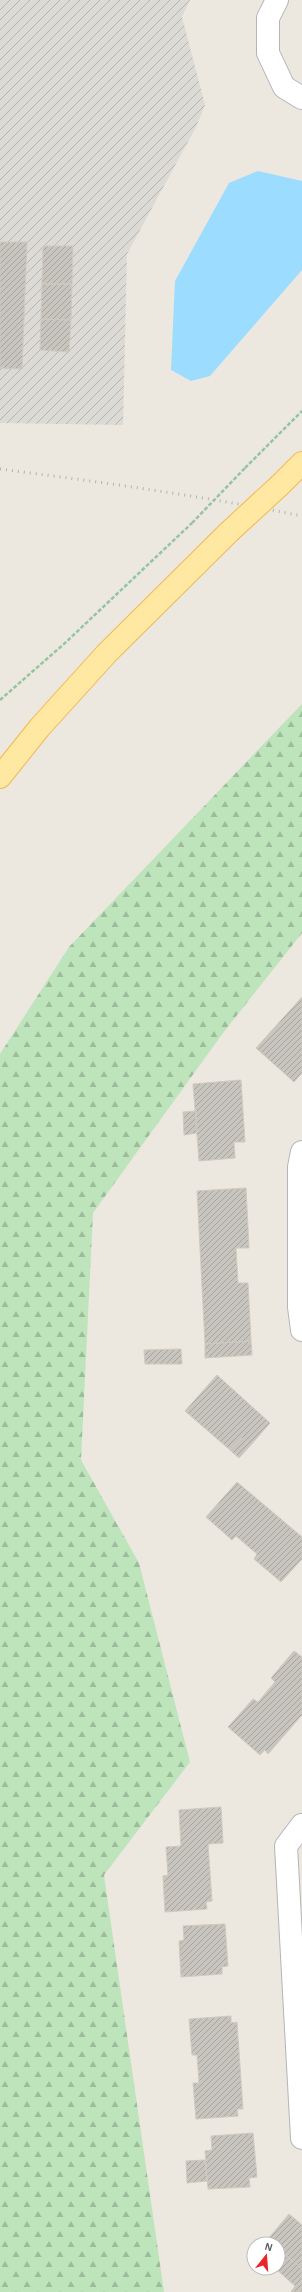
<svg xmlns="http://www.w3.org/2000/svg" width="302" height="2292" viewBox="0 0 302 2292" font-family="'Alegreya Sans',sans-serif">
<defs>
<pattern id="industrial-furrows" width="10" height="10" patternUnits="userSpaceOnUse"><rect width="10" height="10" fill="#dcdad4"/><path d="M-1 1l2-2M0 10L10 0M9 11l2-2" fill="none" stroke="#b5b4af"/></pattern>
<pattern id="forest-firs" width="22" height="20" patternUnits="userSpaceOnUse"><rect width="22" height="20" fill="#bee4bb"/><path d="M5 1l3.5 6h-7zM16 11l3.5 6h-7z" fill="#9dbc9b"/></pattern>
<pattern id="building-hatch" width="6" height="6" patternUnits="userSpaceOnUse"><rect width="6" height="6" fill="#c8c5be"/><path d="M-1 1l2-2M0 6l6-6M5 7l2-2" fill="none" stroke="#a5a39e"/></pattern>
</defs>
<rect width="100%" height="100%" fill="#ece8df"/>
<path fill="url(#industrial-furrows)" d="M0,0H190L182,17L205,105L196,127L127,254L123,425L0,423Z"/>
<path fill="url(#forest-firs)" d="M302,704V933L223,1033L93,1213L81,1460L139,1563L190,1762L104,1875L164,2292H0V1054L69,947Z"/>
<path fill="#9cdcff" d="M258,171L302,181V270L210,376L191,381L171,370L175,281L229,183Z"/>
<path fill="url(#building-hatch)" stroke="#d0c9be" d="M0,242H27L22,369L0,368Z
M43,246H73L72,284H42Z
M42,284H72L71,320L41,319Z
M41,319L71,320L69,352L40,350Z
M302,997V1073L294,1082L256,1048Z
M241,1080L245,1142H234L235,1158L199,1161L193,1084Z
M196,1111L197,1133L184,1135L183,1112Z
M246,1188L249,1248H236L238,1283H248L251,1341L205,1344L197,1191Z
M251,1341L252,1355L205,1358V1344Z
M181,1349L182,1364H145L144,1350Z
M217,1375L270,1423L250,1446L242,1438L230,1450L185,1411Z
M242,1438L250,1446L239,1458L230,1450Z
M237,1482L302,1537V1559L281,1582L254,1559L257,1554L236,1536L232,1540L206,1517Z
M294,1651L302,1657V1715L268,1754L265,1750L260,1755L228,1727L253,1699L258,1702L275,1682L271,1678Z
M221,1807L223,1843L208,1844L212,1901L206,1902L207,1909L165,1912L163,1876L168,1875L166,1847L181,1846L179,1810Z
M225,1924L228,1966L222,1967V1974L181,1977L179,1941L184,1940L183,1926Z
M231,2016V2023L237,2022L243,2109H237L238,2116L196,2119L193,2083H199L197,2055H192L189,2019Z
M253,2133L257,2177L249,2178L250,2187L208,2189L205,2151L212,2150L211,2136Z
M205,2160L207,2181L187,2183L186,2161Z
M289,2214L302,2225L280,2250L278,2244H273L268,2239Z
M302,2226V2269L280,2250Z
M286,2255L302,2269V2279L295,2286L275,2268H278V2265Z
M302,2279V2292H291L295,2286Z"/>
<g fill="none" stroke-linecap="round" stroke-linejoin="round">
<defs>
<path id="street" d="M277,0L268,18V53L284,87L302,98
M302,1152L299,1167V1307L302,1330
M302,1825L286,1846L302,2138"/>
<path id="primary" d="M280,485L302,463
M0,777L40,727L107,653L229,532"/>
</defs>
<use href="#street" stroke="#b2b6ba" stroke-width="24"/>
<use href="#primary" stroke="#f2b852" stroke-width="24"/>
<path stroke="#94c59e" stroke-width="2.5" stroke-dasharray="4 2" stroke-linecap="butt" d="M245,468L302,411
M0,700L65,643L192,523"/>
<use href="#street" stroke="#fff" stroke-width="22"/>
<use href="#primary" stroke="#ffe8a1" stroke-width="22"/>
<path stroke="#b1b2b2" stroke-width="3" stroke-dasharray="1 5" stroke-linecap="butt" d="M0,469C101,482 202,496 302,516"/>
<defs>
<path id="primary-bridge" d="M229,532L280,485"/>
</defs>
<use href="#primary-bridge" stroke="#f2b852" stroke-width="24" stroke-linecap="butt"/>
<path stroke="#94c59e" stroke-width="2.5" stroke-dasharray="4 2" stroke-linecap="butt" d="M192,523L245,468"/>
<use href="#primary-bridge" stroke="#ffe8a1" stroke-width="22"/>
</g>
<g transform="translate(266 2256) rotate(17)"><circle r="19" fill="#ffffff" stroke="#bcbec0"/>
<path d="M0-3L7 15L0 10L-7 15Z" fill="#ea2728"/>
<text y="-6" font-size="11" font-weight="bold" text-anchor="middle" fill="#585d61">N</text>
</g>
</svg>
